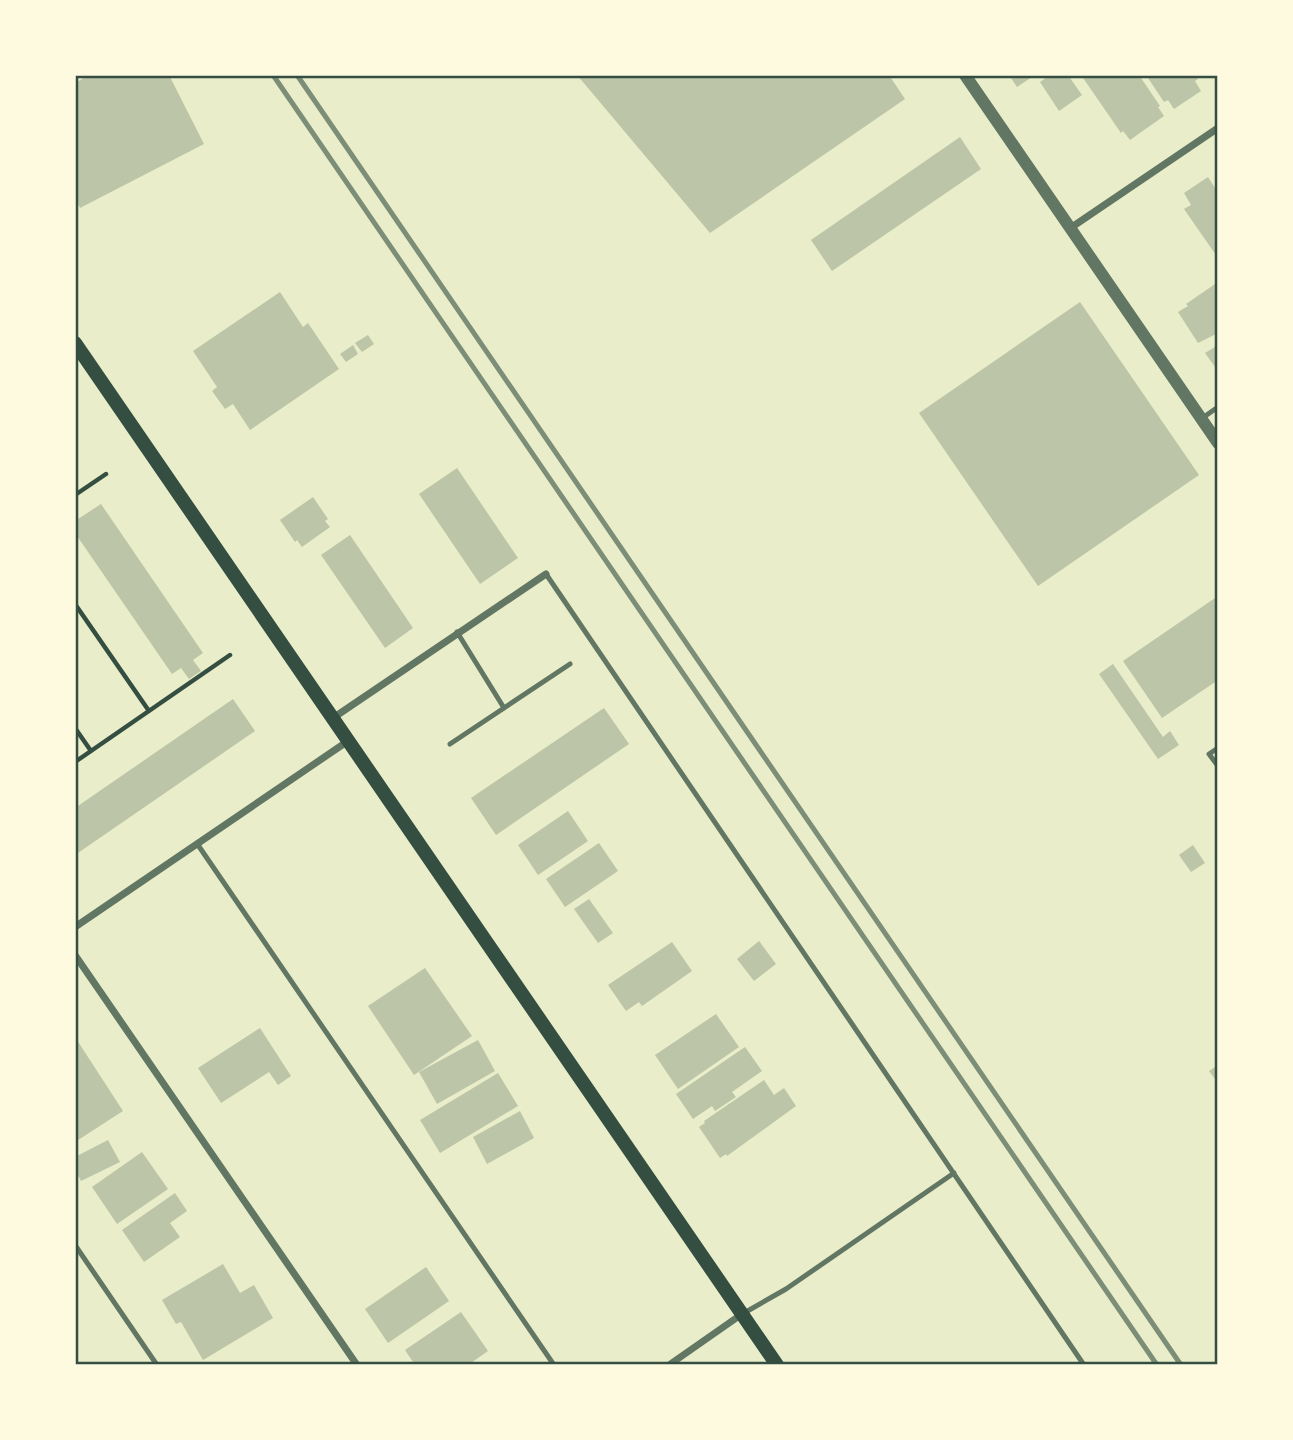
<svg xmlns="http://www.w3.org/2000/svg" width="1293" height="1440" viewBox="0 0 1293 1440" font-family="Quicksand,sans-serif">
<rect width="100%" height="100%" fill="#e9edc9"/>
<path fill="#bcc5a7" d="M89,75H169L204,144L80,208L75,198V83Z
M577,75H889L905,99L710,233Z
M1009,75H1035L1017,87Z
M1050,75H1068L1082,95L1059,111L1040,82Z
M1081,75H1139L1160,106L1158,107L1164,116L1130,140L1123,131L1121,133Z
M1146,75H1195L1198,79L1195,81L1201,91L1174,109L1168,100L1164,102Z
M960,137L981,169L832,271L811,240Z
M1208,177L1215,188L1218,186V258L1184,209L1191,205L1184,193Z
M1218,282V333L1198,343L1178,312L1188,306L1186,304Z
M280,292L303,327L308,323L339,369L250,430L233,404L225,409L212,391L217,387L193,351Z
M1080,302L1199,475L1038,586L919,413Z
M368,335L374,344L362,352L355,343Z
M353,345L358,354L346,362L340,354Z
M1218,345V371L1205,353Z
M457,468L518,558L480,584L419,494Z
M313,497L328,519L325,521L330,527L302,547L297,540L295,542L280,520Z
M101,504L203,653L193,660L201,671L189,679L181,668L172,674L75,533V521Z
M350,535L413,628L385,648L321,555Z
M1218,596V680L1162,718L1123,661Z
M1113,664L1163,737L1170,731L1179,745L1158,759L1099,674Z
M233,699L255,731L75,855V808Z
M604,708L629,744L496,835L471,798Z
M568,811L588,841L538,875L518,845Z
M599,843L618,871L565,907L546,879Z
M1193,845L1205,863L1191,872L1179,855Z
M589,899L613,933L598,943L574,909Z
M759,941L776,964L754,981L737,959Z
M672,942L692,971L642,1006L639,1002L626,1011L608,985Z
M425,968L472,1036L414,1075L368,1006Z
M716,1014L739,1047L678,1089L655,1055Z
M260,1028L291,1076L278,1085L269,1072L221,1103L198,1068Z
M75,1037L123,1111L75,1142Z
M478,1040L495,1071L437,1104L419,1072Z
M745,1047L762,1071L732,1092L736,1097L715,1111L712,1106L693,1119L676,1094Z
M1218,1065V1083L1209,1071Z
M498,1073L518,1106L440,1153L420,1120Z
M764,1080L774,1095L784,1088L796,1106L727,1156L726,1154L720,1158L699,1127L705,1123L704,1121Z
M520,1111L534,1138L487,1164L473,1137Z
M108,1140L120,1162L81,1181L75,1169V1157Z
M142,1152L168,1189L117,1224L92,1187Z
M175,1193L187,1211L170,1223L180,1237L144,1262L122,1230Z
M223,1264L240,1293L254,1285L273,1318L203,1360L181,1322L176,1324L162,1300Z
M426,1267L449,1301L388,1343L365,1309Z
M461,1312L488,1351L468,1365H415L405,1350Z"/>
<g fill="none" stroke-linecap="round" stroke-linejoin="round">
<path stroke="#344e41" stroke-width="4.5" d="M75,495L106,474
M75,604L149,711
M75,728L91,751
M75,762L230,655"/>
<path stroke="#617663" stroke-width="5" d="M1201,419L1218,407
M546,574L1084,1365
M457,632L504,708L570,664
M450,744L504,708
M1218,748L1209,754L1218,766
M198,845L554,1365
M75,1245L157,1365
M744,1313L786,1289L954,1173"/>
<path stroke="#617663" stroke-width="7" d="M1069,229L1218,128
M333,718L546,574
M75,927L348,741
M75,955L357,1365
M669,1365L742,1314"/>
<path stroke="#617663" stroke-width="12" d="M965,75L1218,443"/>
<path stroke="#344e41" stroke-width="14" d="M75,343L777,1365"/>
<path stroke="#7c8e77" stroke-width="5" d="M273,75L1157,1365
M297,75L1181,1365"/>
</g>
<rect width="1293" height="1440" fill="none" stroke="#fefae0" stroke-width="154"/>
<rect x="77" y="77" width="1139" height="1286" fill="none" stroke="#344e41" stroke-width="2.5"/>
</svg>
